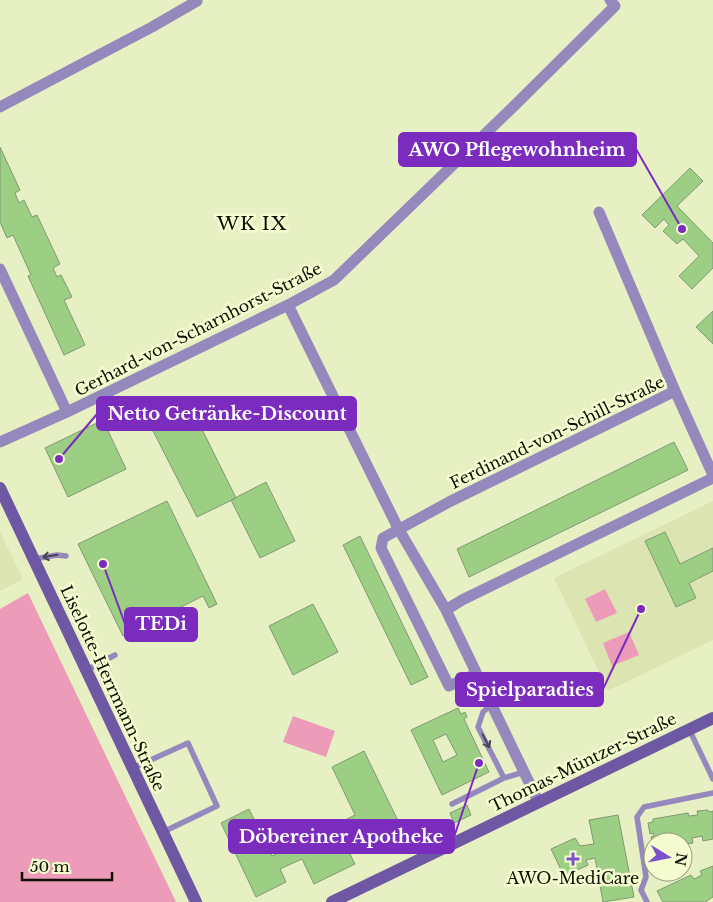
<svg xmlns="http://www.w3.org/2000/svg" width="713" height="902" viewBox="0 0 713 902" font-family="'Libre Baskerville',serif">
<rect width="100%" height="100%" fill="#e7f0c3"/>
<path fill="#dce5b1" d="M713,501V640L608,691L554,578Z
M0,532L23,579L0,591Z"/>
<path fill="#ec9bb9" d="M605,589L617,613L596,622L585,599Z
M28,593L176,902H0V609Z
M629,632L639,655L612,666L603,643Z
M293,716L335,731L326,757L283,742Z"/>
<path fill="#9cce84" stroke="#809974" fill-rule="evenodd" d="M0,147L20,190L15,193L19,203L24,200L32,217L37,215L60,264L53,268L57,277L61,275L72,297L64,300L85,345L64,355L28,276L31,275L13,235L7,238L0,222Z
M690,168L703,181L677,206L713,243V268L692,289L679,276L699,256L683,239L677,244L663,231L669,225L664,219L655,228L642,215Z
M713,311V344L696,327Z
M192,409L236,498L197,517L152,429Z
M103,420L126,469L68,497L45,448Z
M674,442L688,470L469,577L457,549Z
M266,482L295,541L260,558L231,500Z
M167,501L217,604L209,608L203,596L123,636L78,544Z
M665,532L680,564L713,548V571L689,583L696,598L676,607L645,541Z
M360,536L428,677L411,685L343,545Z
M313,604L338,652L293,675L269,626Z
M458,708L461,714L465,712L467,717L464,719L489,772L442,795L411,730ZM446,734L457,755L443,762L433,740Z
M364,751L402,829L370,845L362,829L342,838L355,864L314,884L302,859L280,869L286,882L256,897L221,823L249,809L272,856L355,815L332,767Z
M467,805L471,815L454,823L450,813Z
M708,810L709,812L713,811V839L703,841L702,836L692,838L693,843L685,844L683,842H653V847L651,837L654,836L653,833L650,834L648,823L653,822V819L688,813L689,816L698,815L697,811Z
M618,815L634,897L603,902L595,858L586,860L588,865L564,876L551,849L575,838L580,846L594,844L589,820Z
M713,866V897L705,902H663L657,891L691,875L694,879L702,875L700,871Z"/>
<g fill="none" stroke-linecap="round" stroke-linejoin="round">
<path stroke="#9588bc" stroke-width="5.5" d="M34,559L57,555L66,556
M87,670L115,655
M491,705L483,712L478,727L504,778
M689,729L713,779
M133,768L188,743L217,806L163,832
M452,804L504,778L524,772
M647,902L641,890L646,877L637,817L644,807L713,793"/>
<path stroke="#9588bc" stroke-width="11" d="M0,107L152,27L197,1
M599,212L675,391
M0,269L67,412
M288,305L398,528L446,610L538,801
M0,442L67,412L288,305L334,280L512,108L615,6L610,0
M446,610L462,600L713,478
M476,674L449,686L381,548L383,538L449,502L675,391L713,475"/>
<path stroke="#6e57a3" stroke-width="12" d="M0,488L196,902
M332,902L713,718"/>
</g>
<defs><path id="oneway-shaft" d="M-6 0H5M1.5-3L5.5 0L1.5 3" fill="none" stroke-width="1.6" stroke-linecap="round" stroke-linejoin="round" transform="scale(1.25)"/></defs>
<g stroke="#4a4556">
<use href="#oneway-shaft" transform="translate(50 556) rotate(171)"/>
<use href="#oneway-shaft" transform="translate(486 741) rotate(62)"/>
</g>
<path fill="#7c51cb" stroke="#f5fdd0" stroke-width="2" d="M570.5 851.5h5v5h5v5h-5v5h-5v-5h-5v-5h5z"/>
<g text-anchor="middle" dominant-baseline="central" stroke-width="5" stroke-linejoin="round" paint-order="stroke">
<g font-size="16" fill="#0c0f02" stroke="#f5fdd0">
<text transform="translate(198 329) rotate(-27)">Gerhard-von-Scharnhorst-Straße</text>
<text transform="translate(557 432) rotate(-26)">Ferdinand-von-Schill-Straße</text>
<text transform="translate(113 688) rotate(65)">Liselotte-Herrmann-Straße</text>
<text transform="translate(583 762) rotate(-26)">Thomas-Müntzer-Straße</text>
</g>
<g font-size="16" fill="#0c0f02" stroke="#f5fdd0">
<text x="573" y="878">AWO-MediCare</text>
</g>
<g font-size="19" letter-spacing="1" fill="#0c0f02" stroke="#f5fdd0">
<text x="252" y="223">WK IX</text>
</g>
</g>
<path fill="none" stroke="#7b2cbf" stroke-width="2" d="M682 229L636 149M59 459L97 414M103 564L125 624M641 609L603 689M479 763L454 837"/>
<g fill="#7b2cbf" stroke="#f5fdd0" stroke-width="2">
<circle cx="682" cy="229" r="5"/>
<circle cx="59" cy="459" r="5"/>
<circle cx="103" cy="564" r="5"/>
<circle cx="641" cy="609" r="5"/>
<circle cx="479" cy="763" r="5"/>
</g>
<g fill="#7b2cbf" stroke="#7b2cbf" stroke-width="2">
<rect x="399" y="133" width="237" height="33" rx="5"/>
<rect x="97" y="397" width="259" height="33" rx="5"/>
<rect x="125" y="608" width="72" height="33" rx="5"/>
<rect x="456" y="673" width="147" height="33" rx="5"/>
<rect x="229" y="820" width="225" height="33" rx="5"/>
</g>
<g font-size="18" text-anchor="middle" font-weight="bold" fill="#fff">
<text x="517" y="156">AWO Pflegewohnheim</text>
<text x="227" y="420">Netto Getränke-Discount</text>
<text x="161" y="630">TEDi</text>
<text x="530" y="696">Spielparadies</text>
<text x="341" y="843">Döbereiner Apotheke</text>
</g>
<g transform="translate(668 857) rotate(100)"><circle r="24" fill="#f5fdd0" stroke="#989e7e"/>
<path d="M0-4L9 19L0 12L-9 19Z" fill="#7c51cb"/>
<text y="-8" font-size="14" font-weight="bold" text-anchor="middle" fill="#0c0f02">N</text>
</g>
<path d="M22 872v8h90v-8" fill="none" stroke="#0c0f02" stroke-width="2.5"/>
<text x="30" y="872" font-size="15" fill="#0c0f02" stroke="#f5fdd0" stroke-width="4" paint-order="stroke">50 m</text>
</svg>
